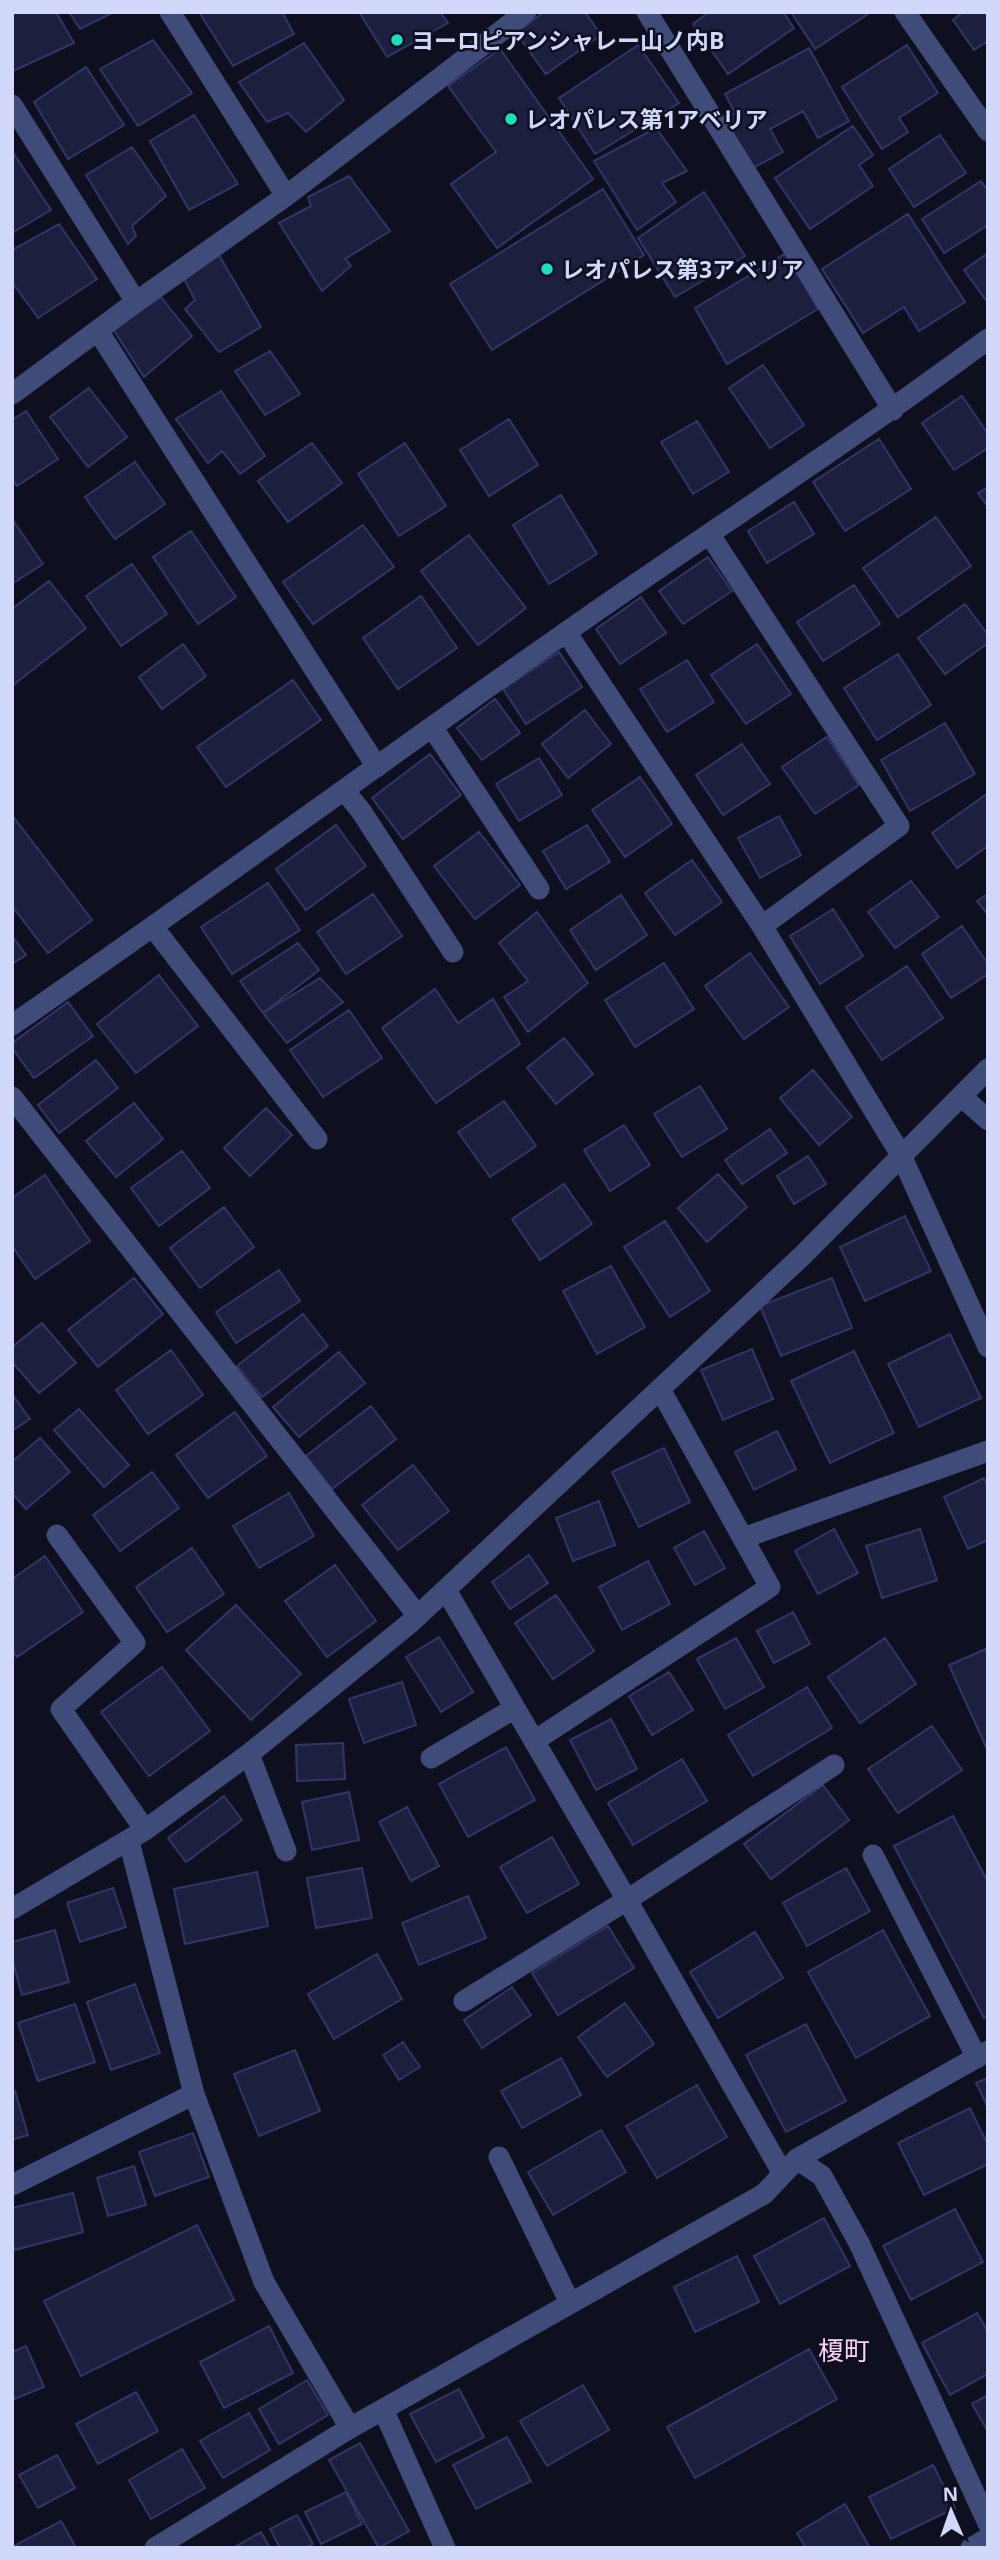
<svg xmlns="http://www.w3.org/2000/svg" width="1000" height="2560" viewBox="0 0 1000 2560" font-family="'Open Sans','Noto Sans JP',sans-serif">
<rect width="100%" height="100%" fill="#0f101f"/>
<path fill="#1d1f3e" stroke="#313567" stroke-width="2" d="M12,12H56L74,43L13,71Z
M69,12H114L80,29Z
M199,12H282L294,34L233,66Z
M359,12H440L448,23L387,57Z
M544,12H585L601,35L546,74L516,33Z
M709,12H783L794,28L728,74L693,24Z
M791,12H871L815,49Z
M963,12H988V41L974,50L953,20Z
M153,40L192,93L138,126L100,69Z
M304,43L344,100L306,132L288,113L267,122L239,82Z
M638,45L679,103L595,154L559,98Z
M907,45L938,93L899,118L908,132L882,149L842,87Z
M809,48L849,121L818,138L803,111L770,129L783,152L751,169L723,120L735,113L725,94Z
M500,49L593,179L497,248L451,184L496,152L448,86Z
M86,67L124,125L68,159L34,102Z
M194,115L238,184L189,210L150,141Z
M853,126L873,155L859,165L873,186L810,229L775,178Z
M656,128L687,171L662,183L676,202L637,230L594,161Z
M940,135L966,173L914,207L889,169Z
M132,147L166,196L132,226L136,236L128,244L86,175Z
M12,151L51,210L12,233Z
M349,176L390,231L345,259L351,266L322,291L279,223L311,206L308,197Z
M981,181L988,191V225L944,253L922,219Z
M603,189L644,255L492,350L450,284Z
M704,192L745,256L675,297L638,238Z
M908,214L965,302L919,331L904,307L863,333L822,269Z
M59,224L97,279L38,318L12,282V250Z
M216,250L261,327L219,352L185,309L195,300L181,273Z
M786,253L818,309L727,364L695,308Z
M988,253V303L964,270Z
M161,297L192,336L144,377L113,329Z
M270,351L300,394L265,415L235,371Z
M763,365L804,425L770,448L729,388Z
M89,388L127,437L88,467L50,417Z
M221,391L265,456L240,474L222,451L208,463L176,419Z
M962,396L988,434V448L954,470L922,423Z
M26,411L58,459L17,486L12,480V420Z
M509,419L538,465L489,496L460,450Z
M697,421L729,472L693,494L661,442Z
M879,439L911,489L845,531L813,482Z
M312,443L342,483L288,522L258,481Z
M405,443L446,506L399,536L358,474Z
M135,462L165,504L115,539L85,497Z
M988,487V507L978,493Z
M561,495L597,554L549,584L513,525Z
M794,502L814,534L767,563L748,531Z
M936,517L971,566L898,617L863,568Z
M12,519L43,564L12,584Z
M363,525L394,567L313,624L283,582Z
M191,531L236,597L198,624L153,557Z
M469,535L526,608L478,645L421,571Z
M708,557L732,591L683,624L659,591Z
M132,564L167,614L121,646L86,596Z
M49,581L86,628L12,686V609Z
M854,585L880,624L823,661L797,622Z
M421,596L457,648L398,689L363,638Z
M641,597L666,633L620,664L596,629Z
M965,604L988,635V643L945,674L918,638Z
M183,644L206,676L162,709L139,677Z
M757,644L791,694L746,724L711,675Z
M559,652L582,687L526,724L503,689Z
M898,654L931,705L877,740L844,688Z
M687,660L714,702L667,732L640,689Z
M293,680L321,720L226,787L197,747Z
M495,699L520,733L482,760L457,728Z
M585,710L611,744L568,778L542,744Z
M945,723L975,774L910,811L881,760Z
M827,737L859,785L815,814L782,767Z
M742,744L770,784L723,815L696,775Z
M430,754L461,795L403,839L372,798Z
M539,758L562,795L519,821L496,784Z
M640,777L672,824L625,857L592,810Z
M988,793V846L957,868L932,833Z
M12,815L92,920L48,953L12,906Z
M779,816L801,855L760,878L738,838Z
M336,825L366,866L306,910L276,869Z
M587,825L610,862L566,889L543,851Z
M479,832L520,885L475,919L434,866Z
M692,860L722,902L675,935L645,893Z
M911,881L939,917L895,948L868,912Z
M268,883L300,930L232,974L201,927Z
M373,894L402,936L346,974L317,932Z
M988,894V915L977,901Z
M621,895L647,935L596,970L570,930Z
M833,909L863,956L820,984L790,936Z
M537,912L588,983L528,1032L504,997L528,981L499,943Z
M962,926L988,964V974L951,998L922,954Z
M12,936L26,955L12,964Z
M298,943L319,970L263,1013L240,981Z
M750,953L789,1007L744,1039L705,986Z
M664,963L694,1009L635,1047L605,1000Z
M907,966L943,1018L882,1060L846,1007Z
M159,975L198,1026L136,1073L97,1024Z
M320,978L343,1002L287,1043L263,1013Z
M435,989L458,1023L493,999L520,1044L436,1103L382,1028Z
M68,1002L93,1036L34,1078L12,1048V1043Z
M349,1010L382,1058L323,1097L290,1050Z
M564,1038L593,1074L556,1104L527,1068Z
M96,1060L118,1088L59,1133L38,1105Z
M813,1070L852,1117L819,1145L780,1098Z
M700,1086L727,1129L682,1157L654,1114Z
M504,1101L536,1146L490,1177L458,1132Z
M134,1103L163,1139L116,1177L86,1141Z
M266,1108L292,1135L250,1176L224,1148Z
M624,1125L650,1165L610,1191L584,1150Z
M770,1129L787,1153L742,1184L725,1160Z
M182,1151L210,1188L159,1226L131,1188Z
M808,1156L826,1184L794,1204L777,1176Z
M718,1174L747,1207L707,1242L678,1208Z
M45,1175L90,1241L35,1279L12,1246V1198Z
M564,1184L592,1224L540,1260L512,1219Z
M224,1207L254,1247L200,1288L170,1248Z
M905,1216L931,1271L865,1301L840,1247Z
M665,1221L710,1291L670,1317L624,1247Z
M611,1266L645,1327L597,1354L563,1291Z
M279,1270L300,1301L236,1343L216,1312Z
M134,1278L163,1314L98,1367L68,1330Z
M832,1278L852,1328L781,1356L760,1306Z
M303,1314L328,1346L262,1397L237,1366Z
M42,1323L76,1363L39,1393L12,1362V1347Z
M950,1334L981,1398L919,1427L888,1364Z
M752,1349L773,1399L723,1420L701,1370Z
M171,1350L203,1395L148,1434L116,1390Z
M854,1351L894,1433L830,1463L791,1381Z
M339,1352L365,1383L299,1437L273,1407Z
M12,1394L30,1419L12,1431Z
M371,1406L396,1439L332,1489L306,1456Z
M79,1409L129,1465L104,1487L54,1430Z
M235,1412L267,1456L208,1498L176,1455Z
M777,1431L796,1469L754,1490L735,1452Z
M40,1438L70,1472L26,1509L12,1493V1462Z
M664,1448L690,1502L639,1527L612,1472Z
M413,1465L449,1511L398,1550L362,1505Z
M152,1472L179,1508L120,1551L93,1515Z
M984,1478L988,1487V1540L968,1549L944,1497Z
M289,1493L314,1536L259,1568L233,1526Z
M599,1501L615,1545L573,1561L556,1518Z
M834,1529L858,1573L818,1594L795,1551Z
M920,1529L937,1580L882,1598L866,1546Z
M704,1531L725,1568L695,1585L674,1548Z
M192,1548L224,1594L167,1632L136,1587Z
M529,1555L548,1583L510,1609L492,1582Z
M45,1556L83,1612L17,1657L12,1650V1579Z
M648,1561L670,1604L622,1630L599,1587Z
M335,1565L376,1621L327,1657L285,1601Z
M556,1595L594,1651L553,1679L515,1623Z
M236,1605L301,1674L251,1720L186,1650Z
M793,1612L810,1644L774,1663L757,1631Z
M439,1637L473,1692L441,1712L406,1657Z
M736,1638L764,1687L725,1709L697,1659Z
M885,1638L916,1684L860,1723L828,1677Z
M988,1648V1747H986L949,1665Z
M162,1667L210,1731L149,1776L101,1712Z
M669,1672L693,1710L652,1735L629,1696Z
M402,1682L416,1725L364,1743L349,1699Z
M807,1687L832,1728L753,1776L728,1735Z
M611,1719L637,1769L596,1790L570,1740Z
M932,1726L962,1770L898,1813L868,1769Z
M343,1743L345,1779L297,1781L296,1745Z
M506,1747L535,1800L468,1837L439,1784Z
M682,1759L707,1801L633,1845L608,1803Z
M823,1785L849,1820L771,1879L744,1844Z
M349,1792L359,1840L312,1850L302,1802Z
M224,1796L242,1820L186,1862L168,1838Z
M407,1807L439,1866L411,1881L379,1822Z
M953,1816L988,1882V2016L984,2018L894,1846Z
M552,1837L579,1884L527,1913L500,1867Z
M362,1868L372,1918L316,1928L307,1878Z
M846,1868L870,1911L807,1946L783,1903Z
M257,1872L268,1926L185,1944L174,1889Z
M113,1888L126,1927L80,1942L67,1903Z
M468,1896L486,1938L419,1965L402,1923Z
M608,1926L634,1968L558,2015L532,1973Z
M55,1930L69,1982L22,1995L12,1959V1942Z
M883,1930L930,2016L856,2058L808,1972Z
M755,1932L783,1978L718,2018L690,1972Z
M377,1954L402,1999L334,2039L308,1994Z
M135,1984L160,2053L111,2070L87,2002Z
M512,1987L531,2015L482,2048L464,2020Z
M625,2003L654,2044L607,2077L578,2037Z
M75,2004L95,2062L38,2081L18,2023Z
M806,2024L846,2101L786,2132L746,2055Z
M403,2042L420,2067L399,2080L383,2055Z
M295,2050L320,2111L259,2136L234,2074Z
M561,2058L581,2095L522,2128L501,2091Z
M988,2078V2107L976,2083Z
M697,2085L727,2137L657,2178L626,2126Z
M15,2091L28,2135L12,2140V2092Z
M970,2108L988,2145V2164L924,2195L898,2143Z
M601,2130L626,2172L553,2215L528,2172Z
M193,2133L209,2177L155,2196L139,2152Z
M134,2166L146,2205L108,2216L97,2178Z
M73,2193L83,2232L15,2250L12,2241V2208Z
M955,2209L983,2262L911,2300L883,2246Z
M824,2218L850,2266L780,2304L754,2256Z
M197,2225L234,2300L81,2376L44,2301Z
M737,2256L759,2302L695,2332L674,2287Z
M977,2313L988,2332V2374L950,2395L922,2343Z
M269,2326L293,2373L224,2408L200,2362Z
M26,2346L44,2387L12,2400V2352Z
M809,2349L837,2399L695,2478L667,2427Z
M307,2380L328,2415L279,2444L259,2409Z
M583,2385L609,2430L547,2466L520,2421Z
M459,2389L484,2437L436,2462L410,2414Z
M136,2392L158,2431L98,2464L76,2424Z
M988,2395V2432L972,2404Z
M249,2413L270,2450L223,2478L200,2441Z
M507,2437L531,2481L476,2509L453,2465Z
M360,2443L409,2531L379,2548L329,2460Z
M182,2449L205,2488L151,2519L129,2480Z
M57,2455L75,2488L38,2508L19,2475Z
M933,2465L955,2508L891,2539L869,2497Z
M346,2492L362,2524L321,2544L305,2512Z
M845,2504L870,2548H806L797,2533Z
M297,2515L313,2544L306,2548H280L270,2529Z
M61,2521L76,2548H12V2547Z
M261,2532L270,2548H233Z"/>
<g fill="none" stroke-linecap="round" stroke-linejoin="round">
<path stroke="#3f4c79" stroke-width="21" d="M170,12L286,196
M647,12L893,410
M905,12L988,131
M12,105L136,302
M98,331L377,767
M12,394L136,302L286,196L526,12
M710,535L899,826L762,926
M566,632L762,926L901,1155L988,1347
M432,727L539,889
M344,790L361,811L453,952
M153,927L317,1139
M12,1025C198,897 380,762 565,633C706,534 850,442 988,339
M961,1096L988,1120
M12,1097L418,1616
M57,1535L135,1643L61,1709L145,1830
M743,1538L988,1451
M446,1590L627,1900L783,2174
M534,1741L770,1587L660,1389
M249,1754L286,1851
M431,1758L515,1708
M129,1841L194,2094L264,2282L350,2428
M873,1855L977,2058
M12,1909L145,1830L249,1754L410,1623L802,1256L988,1069
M464,2001L627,1900L834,1765
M499,2157L570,2303
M797,2159L822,2176L859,2243L988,2523
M12,2185L194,2094
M383,2409L445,2548
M155,2548L350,2428L764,2194L797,2159L988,2051
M971,2548L988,2538"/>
</g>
<g fill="#18dfbd" stroke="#0f101f" stroke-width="2.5">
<circle cx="397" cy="40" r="7"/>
<circle cx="511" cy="119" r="7"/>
<circle cx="547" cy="269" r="7"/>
</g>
<g text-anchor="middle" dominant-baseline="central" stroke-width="5" stroke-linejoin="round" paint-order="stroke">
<g font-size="23" font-weight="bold" fill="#d1d8fa" stroke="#0f101f" text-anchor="start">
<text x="411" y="40">ヨーロピアンシャレー山ノ内B</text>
<text x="525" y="119">レオパレス第1アベリア</text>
<text x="561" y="269">レオパレス第3アベリア</text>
</g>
<g font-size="26" fill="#fad3f7" stroke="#0f101f">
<text x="844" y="2350">榎町</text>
</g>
</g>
<rect width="1000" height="2560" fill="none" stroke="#d1d8fa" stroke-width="28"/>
<g transform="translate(951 2511) rotate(358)" stroke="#0f101f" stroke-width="5" paint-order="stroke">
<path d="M0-5L12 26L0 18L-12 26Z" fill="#d1d8fa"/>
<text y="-10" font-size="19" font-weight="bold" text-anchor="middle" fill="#d1d8fa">N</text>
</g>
</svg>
